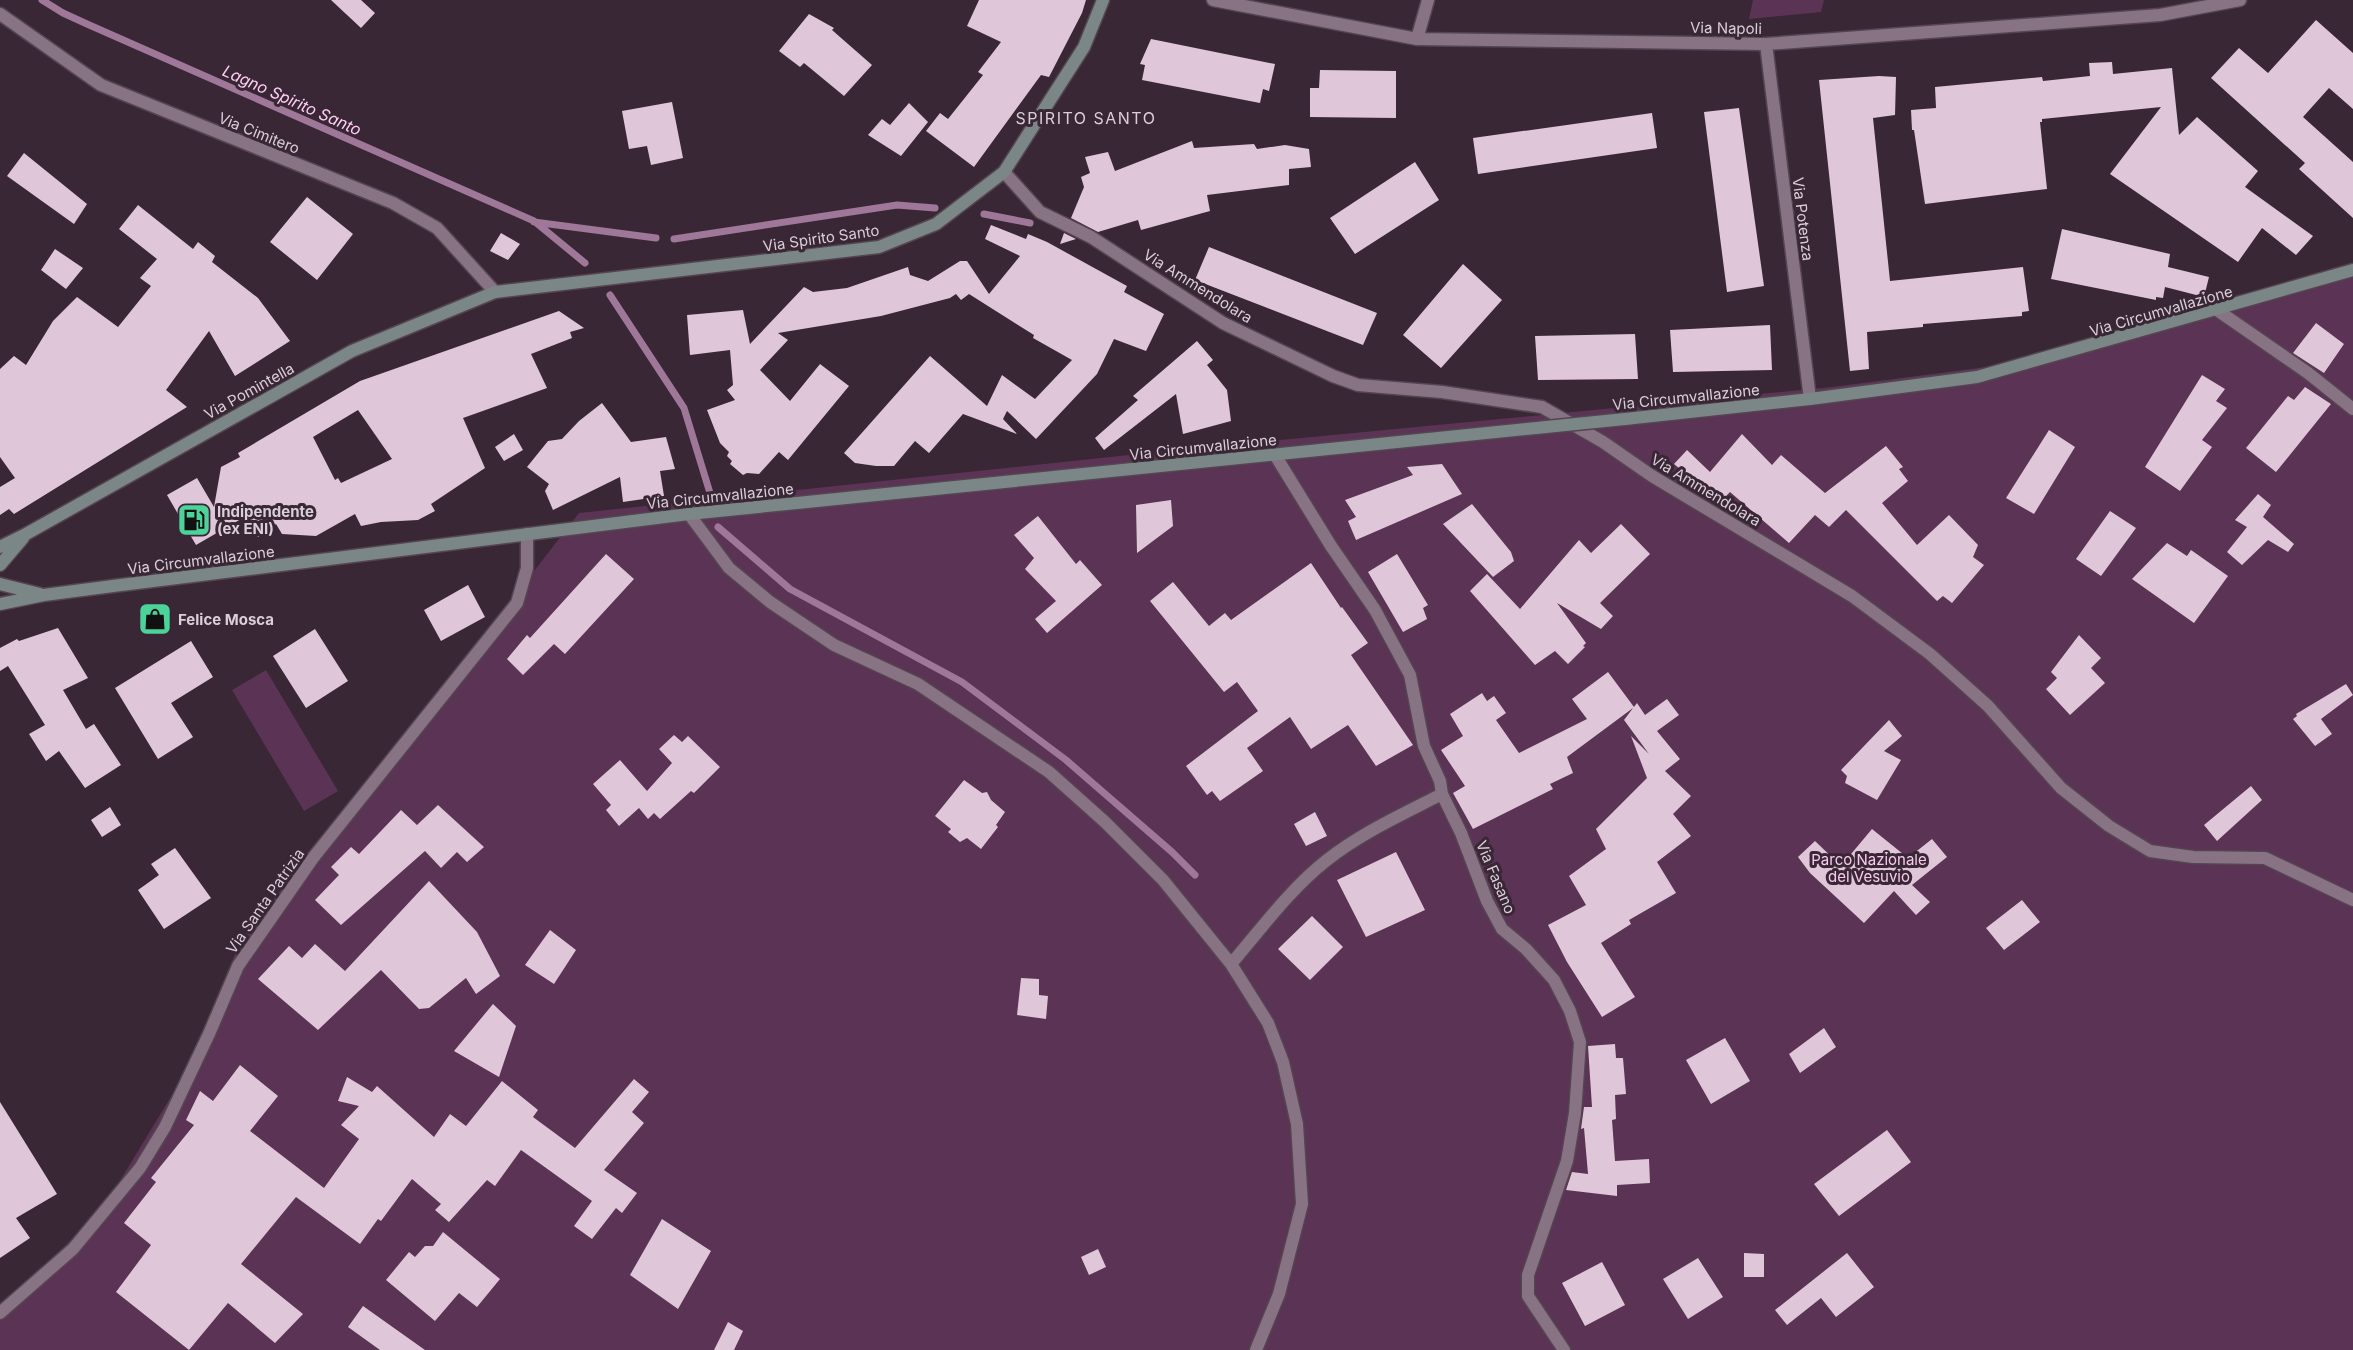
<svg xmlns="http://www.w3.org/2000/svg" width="2353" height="1350" viewBox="0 0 2353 1350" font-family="Inter,sans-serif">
<rect width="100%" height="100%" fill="#392736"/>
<path fill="#5b3354" d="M1753,0H1824L1821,12L1749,19Z
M2353,263V1350H0V1311L104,1207L192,1062L241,939L389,758L579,513L1157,452L1832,387L2002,365Z
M266,670L338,791L304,811L232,690Z"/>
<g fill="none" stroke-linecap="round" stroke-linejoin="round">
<path stroke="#9f7798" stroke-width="7" d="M42,0L63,13L87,24L534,221L585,263
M984,214L1030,223
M534,222L656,238
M674,239L897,205L935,208
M610,295L684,408L710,493
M718,527L790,589L962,682L1066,760L1172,852L1195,875"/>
</g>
<path fill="#dfc7d9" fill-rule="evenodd" d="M331,0H361L375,13L361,28Z
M979,0H1086L1082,13L1049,77L1041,75L974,167L926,131L940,113L948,119L983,75L978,72L1001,42L967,26Z
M809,14L834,28L832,30L872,65L844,96L804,63L800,67L779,51Z
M2316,20L2353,53V109L2329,88L2303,117L2353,162V218L2299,169L2305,163L2211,78L2239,48L2268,73Z
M1151,39L1275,64L1269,91L1263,89L1260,103L1142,80L1145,65L1140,64Z
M2112,62L2113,74L2172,68L2179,135L2197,117L2258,171L2245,187L2313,236L2296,255L2262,228L2238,262L2110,174L2161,107L2042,119V122H2040L2047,189L1925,204L1914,130H1912L1911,110L1936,108L1935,87L2042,77L2043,81L2090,76L2089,63Z
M1320,70L1396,71V118L1310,117V88H1319Z
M1879,76L1896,77L1895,115L1873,118L1890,281L2023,267L2029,311L2022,312V316L1923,324V327L1867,332L1869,369L1850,371L1819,80Z
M672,102L683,158L651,165L647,146L629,149L622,111Z
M909,103L928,122L901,156L868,135L882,119L890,125Z
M1739,108L1764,286L1727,292L1704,112Z
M1652,113L1657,148L1478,174L1473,138Z
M1192,141L1194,148L1254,144L1257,149L1285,145L1309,149L1311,167L1289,169V185L1207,195L1210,211L1141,230L1138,220L1098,232L1071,218L1084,187L1081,177L1090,173L1085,157L1108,152L1115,171Z
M24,153L87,204L74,224L7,176Z
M1415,162L1439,200L1355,254L1330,218Z
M307,197L353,234L317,280L270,242Z
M138,205L193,249L198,242L215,256L212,262L258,298L290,341L235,376L209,331L166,390L187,407L14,514L9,509L0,515V487L15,478L0,457V369L14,356L26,365L53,321L77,297L118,327L151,286L140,278L157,259L119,229Z
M991,225L1026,239L1028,234L1047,242L1127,286L1124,292L1164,314L1146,351L1114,339L1097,374L1036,439L1007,411L1003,419L1017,434L963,414L929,453L915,441L894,466H876L855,463L844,453L930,356L987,406L1002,375L1035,399L1072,360L1033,338L1034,335L969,294L961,300L956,294L950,298L881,316L778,333L788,340L760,370L790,401L820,364L849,386L788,460L779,452L759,474L747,473L743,475L730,464L732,461L727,456L729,452L720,443L707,410L735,400L727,390L733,385L730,350L690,355L687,315L743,310L750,344L804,287L813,292L847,288L908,267L910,275L928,281L960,261H967L989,294L1020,256L985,239Z
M2062,229L2170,254L2168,267L2209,277L2204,297L2165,287L2163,298L2156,297V300L2051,279Z
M501,233L520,244L508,260L490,251Z
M1064,233L1076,239L1060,244Z
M1209,247L1377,313L1363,345L1195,280Z
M55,249L83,268L66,289L41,270Z
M1463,264L1502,300L1441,368L1403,335Z
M559,311L584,328L570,332L572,338L531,354L547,388L463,418L485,468L431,504L435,511L418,520L381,522L361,526L355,514L316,536L282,534L276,524L258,537L241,519L196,545L167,495L197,478L214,507L221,467L240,457L238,453L360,381ZM358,410L392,459L341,483L338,478L335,480L313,437Z
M2316,323L2344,344L2324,373L2293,353Z
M1770,325L1772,370L1673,372L1670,330Z
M1635,334L1638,379L1538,380L1535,336Z
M1197,341L1213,360L1207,365L1227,390L1231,421L1183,434L1176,394L1104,450L1095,438L1138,400L1133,396Z
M2202,375L2225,389L2216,401L2227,408L2202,440L2212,447L2180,491L2145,467Z
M2305,387L2331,404L2276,472L2246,448L2288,396L2294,400Z
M602,403L631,442L666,437L675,469L660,471L664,496L623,502L620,477L553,510L545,491L549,484L527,467L548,441L562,439L579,421Z
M2049,430L2075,447L2034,514L2006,498Z
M514,434L523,450L504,461L495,447Z
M1742,434L1772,465L1781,455L1825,493L1886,446L1903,467L1899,469L1908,481L1882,503L1917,545L1949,515L1978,545L1973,557L1984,565L1952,603L1943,596L1937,601L1846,510L1829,527L1815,515L1789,543L1730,492L1720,502L1715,498L1712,502L1685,486L1690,477L1674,464L1687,450L1710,472Z
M1442,464L1462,494L1356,540L1348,521L1356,517L1345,500L1413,475L1407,467Z
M2258,494L2271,505L2263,517L2294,544L2288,552L2268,540L2242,565L2227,552L2247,527L2235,520Z
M1171,500L1173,526L1137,553L1136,505Z
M1472,504L1511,552L1514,561L1493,577L1443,524Z
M2110,511L2136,528L2101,576L2076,559Z
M1038,516L1076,564L1080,560L1102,585L1047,633L1035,619L1056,601L1025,569L1034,558L1014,535Z
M1621,524L1650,554L1600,603L1613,616L1601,629L1557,603L1586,643L1583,646L1585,647L1568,664L1555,651L1535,665L1470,591L1487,574L1520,609L1579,540L1591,553Z
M2167,543L2187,556L2191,550L2228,576L2194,623L2132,579Z
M606,554L634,579L565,654L554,644L523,675L507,659L527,635L530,638Z
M1397,554L1428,605L1423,608L1427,619L1403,632L1368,572Z
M1311,563L1341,608L1342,607L1368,643L1351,655L1413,745L1376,766L1348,725L1311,749L1290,717L1247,748L1263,771L1220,801L1212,791L1207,795L1186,766L1258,711L1237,682L1224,692L1150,601L1173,582L1209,626L1225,613L1231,620Z
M468,585L485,617L441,641L424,610Z
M58,628L88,678L63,690L86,729L94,724L121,765L85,788L59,751L46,761L29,734L45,725L8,666L0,671V648L17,639L19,641Z
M315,629L348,681L306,708L273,656Z
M2079,635L2101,658L2091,668L2105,683L2070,715L2046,689L2057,678L2051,672Z
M191,641L213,677L171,703L193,737L158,759L115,688Z
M1608,672L1634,707L1637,703L1645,715L1667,699L1679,715L1657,731L1680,759L1665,771L1691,796L1673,814L1691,836L1657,862L1676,893L1629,920L1631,924L1601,943L1635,997L1602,1017L1567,962L1548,925L1586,905L1569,876L1606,849L1596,829L1647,778L1631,736L1649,754L1624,720L1633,708L1567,757L1573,773L1550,784L1553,789L1473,829L1453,793L1465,786L1441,750L1463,736L1450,714L1482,693L1487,701L1494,696L1506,713L1496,720L1519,753L1587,719L1572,699Z
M2346,684L2353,695L2321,719L2332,734L2315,746L2293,719L2297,716L2296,714Z
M1889,720L1902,736L1884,751L1901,760L1877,800L1845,783L1847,776L1841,770Z
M674,735L682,742L688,736L720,767L694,793L691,791L660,819L654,813L648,819L639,808L619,826L606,810L611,805L593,784L620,760L647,791L672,763L659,749Z
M964,780L982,793L987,792L991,800L1005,812L996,825L998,827L981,849L967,838L960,842L948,832L951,829L935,816Z
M2251,786L2262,800L2217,841L2204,825Z
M438,805L484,847L467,862L457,852L441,868L425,851L341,925L315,900L339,875L331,867L351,847L359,854L401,810L417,825Z
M110,807L121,825L102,837L91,820Z
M1315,812L1327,836L1306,846L1294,824Z
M1872,829L1908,858L1932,839L1947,857L1912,885L1930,902L1916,915L1894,891L1864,923L1810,873L1798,857L1815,841L1841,866Z
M175,848L211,898L164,929L138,890L159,875L151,864Z
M1396,852L1425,910L1366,937L1337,880Z
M429,881L477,932L500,976L476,994L466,978L429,1008L419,1009L381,970L318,1030L258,979L289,946L302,958L315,944L345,971Z
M2022,900L2040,922L2004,950L1986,928Z
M1312,916L1343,947L1310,980L1278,949Z
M550,930L576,950L554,984L525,965Z
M1021,978L1039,979V995L1048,996L1046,1019L1017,1015Z
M493,1004L516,1026L499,1077L454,1051Z
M1824,1028L1836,1047L1800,1073L1789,1054Z
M1725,1038L1750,1081L1711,1104L1686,1060Z
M1615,1044L1616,1058H1623L1626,1094L1615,1095L1616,1119L1612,1120L1615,1161L1649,1159L1650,1183L1617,1185V1196L1566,1190L1572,1172L1588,1174L1584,1128L1581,1129L1584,1107H1592L1588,1046Z
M240,1065L278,1096L250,1131L324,1188L359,1139L341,1125L359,1106L338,1101L347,1077L372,1092L377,1086L434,1137L450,1114L466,1126L502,1081L538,1110L533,1117L575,1148L634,1079L649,1092L632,1112L644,1123L604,1170L637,1193L622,1213L616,1208L592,1239L574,1226L592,1201L521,1150L495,1186L487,1180L449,1222L435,1210L441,1204L412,1179L381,1221L378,1219L360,1244L296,1197L241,1264L303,1314L275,1343L228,1303L189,1350L116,1292L151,1245L124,1223L156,1182L151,1178L194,1125L186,1120L200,1091L213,1101Z
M0,1102L57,1194L16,1218L30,1238L0,1258Z
M1887,1130L1911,1162L1839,1216L1814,1184Z
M662,1219L711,1251L678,1309L630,1275Z
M443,1232L500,1279L477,1307L459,1293L435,1321L386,1280L409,1252L415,1257L425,1246H433Z
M1098,1249L1106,1267L1089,1275L1081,1257Z
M1744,1253L1764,1254V1277H1744Z
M1847,1253L1874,1287L1836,1317L1821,1298L1787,1325L1775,1310Z
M1698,1258L1723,1297L1688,1319L1663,1279Z
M1602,1262L1625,1305L1585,1326L1562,1283Z
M363,1306L425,1350H380L348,1327Z
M728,1322L743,1331L734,1350H714Z"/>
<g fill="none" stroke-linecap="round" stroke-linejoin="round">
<defs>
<path id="street" d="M1213,0L1417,39L1766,44L2160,15L2240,0
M0,14L101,85L393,203L437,228L495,292
M1417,39L1428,0
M1766,44L1810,399
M1004,172L1040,212L1091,237L1223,323L1333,376L1358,385L1442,392L1542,407L1603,442L1652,476L1852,596L1930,654L1988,706L2061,788L2109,826L2150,851L2193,857L2265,858L2353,900
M2217,310L2308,373L2353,409
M1275,455L1331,546L1375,610L1410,675L1424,746L1440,781L1442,794L1461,833L1487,901L1502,929L1526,949L1554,980L1570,1011L1580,1042L1575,1113L1567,1161L1528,1275V1296L1564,1350
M689,514L729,568L770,602L834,645L918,684L1049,772L1105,822L1163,880L1231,964L1268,1023L1283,1062L1297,1124L1302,1204L1279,1294L1256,1350
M1231,964C1261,929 1290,889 1327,860C1361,833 1403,814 1442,794
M0,1313L73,1249L140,1168L165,1127L209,1034L238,966L313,858L517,603L527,568V534"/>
<path id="secondary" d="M1625,419L1810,399L1977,377L2353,270
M0,547L26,534L352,351L495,292L879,247L936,224L1004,172L1084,47L1103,0
M0,565L23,538
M0,584L40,594
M0,604L44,595L113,586L689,514L1546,427"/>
</defs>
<use href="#street" stroke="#544551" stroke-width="15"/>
<use href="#secondary" stroke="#544551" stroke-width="15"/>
<use href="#street" stroke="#887384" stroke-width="12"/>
<use href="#secondary" stroke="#7b8686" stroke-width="12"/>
<defs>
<path id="secondary-bridge" d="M1546,427L1625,419"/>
</defs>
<use href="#secondary-bridge" stroke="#544551" stroke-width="15" stroke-linecap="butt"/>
<use href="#secondary-bridge" stroke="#7b8686" stroke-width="12"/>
</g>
<defs>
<symbol id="fuel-square" viewBox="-11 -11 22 22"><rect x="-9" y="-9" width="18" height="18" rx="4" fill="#4cd39a" stroke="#392736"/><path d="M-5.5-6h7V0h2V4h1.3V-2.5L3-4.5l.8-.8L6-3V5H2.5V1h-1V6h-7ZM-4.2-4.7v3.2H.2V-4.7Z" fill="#111"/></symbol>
<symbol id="shop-square" viewBox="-11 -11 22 22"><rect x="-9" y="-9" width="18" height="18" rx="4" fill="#4cd39a" stroke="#392736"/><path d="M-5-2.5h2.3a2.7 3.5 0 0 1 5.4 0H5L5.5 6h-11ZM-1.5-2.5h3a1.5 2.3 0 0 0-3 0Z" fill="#111"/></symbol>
</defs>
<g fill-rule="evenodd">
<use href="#fuel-square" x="175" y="501" width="38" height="38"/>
<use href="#shop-square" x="136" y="600" width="38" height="38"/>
</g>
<g text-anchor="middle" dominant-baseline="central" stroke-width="6" stroke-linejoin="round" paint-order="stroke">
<g font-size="15" fill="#daced8" stroke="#392736">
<text transform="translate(1726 28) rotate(1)">Via Napoli</text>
<text transform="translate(259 133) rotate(22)">Via Cimitero</text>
<text transform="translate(1803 219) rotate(83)">Via Potenza</text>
<text transform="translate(821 238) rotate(-8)">Via Spirito Santo</text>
<text transform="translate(1198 286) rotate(32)">Via Ammendolara</text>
<text transform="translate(2161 311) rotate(-16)">Via Circumvallazione</text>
<text transform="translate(249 391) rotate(-29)">Via Pomintella</text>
<text transform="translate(1686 397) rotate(-6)">Via Circumvallazione</text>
<text transform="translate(1203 447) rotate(-6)">Via Circumvallazione</text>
<text transform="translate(1706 490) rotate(31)">Via Ammendolara</text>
<text transform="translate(720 496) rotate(-6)">Via Circumvallazione</text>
<text transform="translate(201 560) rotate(-7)">Via Circumvallazione</text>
<text transform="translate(1496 877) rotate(67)">Via Fasano</text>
<text transform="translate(265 901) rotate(-55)">Via Santa Patrizia</text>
</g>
<g font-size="15" font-weight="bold" fill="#daced8" stroke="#392736" text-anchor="start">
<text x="217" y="511">Indipendente<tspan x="217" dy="17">(ex ENI)</tspan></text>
<text x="178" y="619">Felice Mosca</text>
</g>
<g font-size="15" fill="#facaf0" stroke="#392736">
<text x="1869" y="859">Parco Nazionale<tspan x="1869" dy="17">del Vesuvio</tspan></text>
</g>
<g font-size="16" font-style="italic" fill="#ffcef4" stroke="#392736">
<text transform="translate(292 100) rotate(24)">Lagno Spirito Santo</text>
</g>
<g font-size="16" letter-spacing="1.5" fill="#daced8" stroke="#392736">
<text x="1086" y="118">SPIRITO SANTO</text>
</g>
</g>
</svg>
